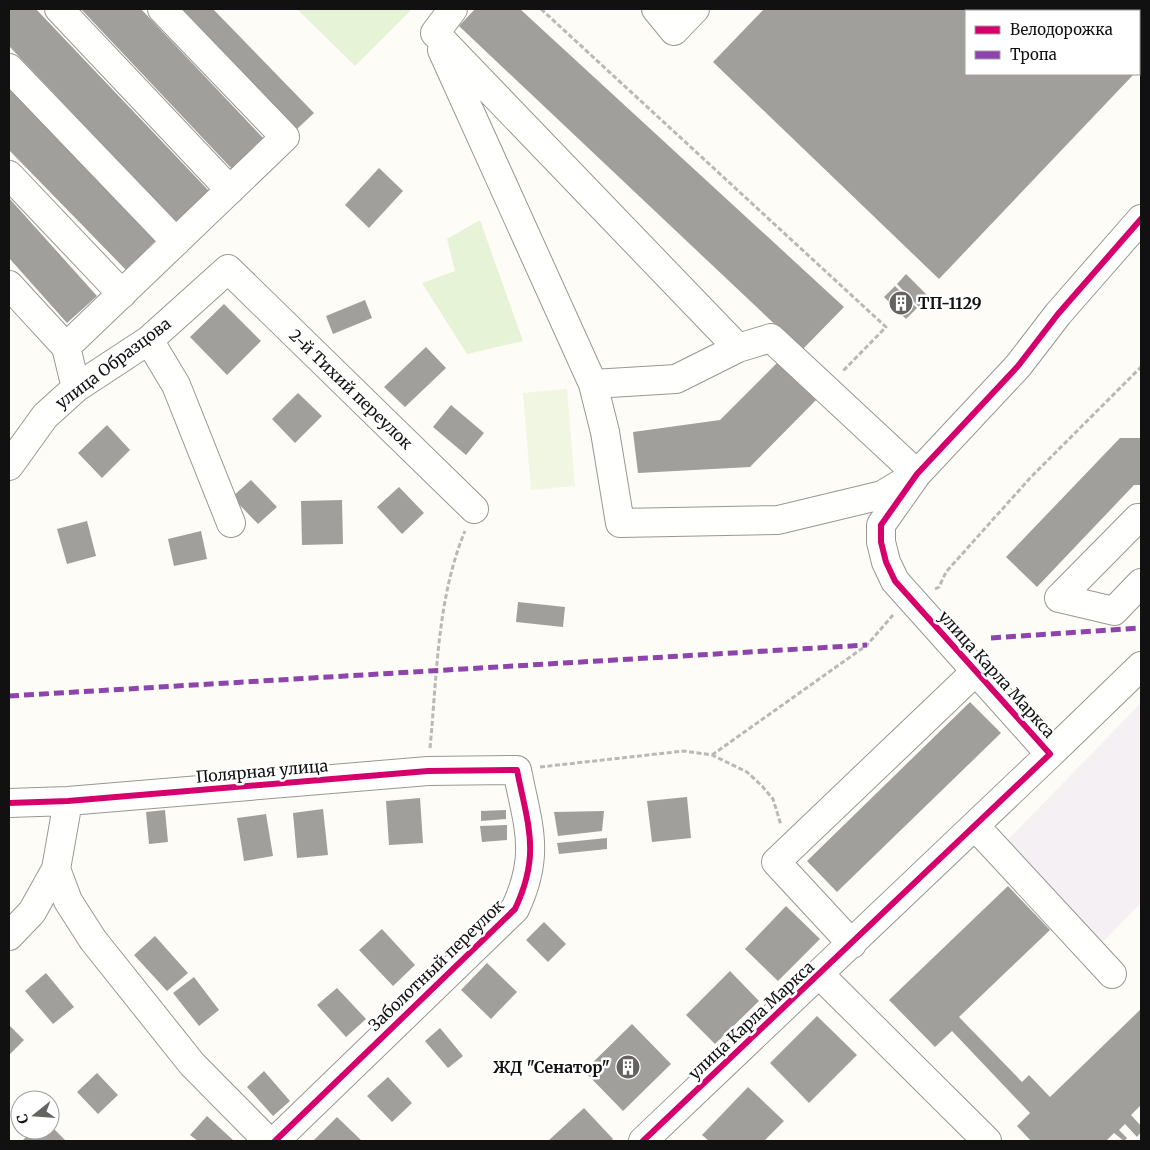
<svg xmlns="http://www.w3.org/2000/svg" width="1150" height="1150" viewBox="0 0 1150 1150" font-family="Merriweather,serif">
<rect width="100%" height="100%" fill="#fdfcf7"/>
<path fill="#f5f0f3" d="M1141,703V903L1096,949L998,850Z"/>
<path fill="#e7f3d7" d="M297,9H412L355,66Z
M480,220L523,341L467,354L422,283L455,271L447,239Z"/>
<path fill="#f0f6e1" d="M567,389L575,486L531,490L523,393Z"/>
<path fill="#a19f9c" d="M9,9H36L209,191L176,222L9,46Z
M81,9H141L265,140L233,170Z
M181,9H213L314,113L297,129Z
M475,9H520L844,307L802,350L459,26Z
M764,9H1141V66L1139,69V11H966V74H1134L939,279L713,62Z
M9,87L157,239L126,270L9,150Z
M379,168L403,191L369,228L345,205Z
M9,198L97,296L67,323L9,258Z
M906,274L929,297L919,307L897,284Z
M895,286L917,308L906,319L884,297Z
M365,300L372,318L333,334L326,316Z
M224,304L261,341L227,375L190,337Z
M426,347L446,368L405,407L384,387Z
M783,357L822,394L750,467L638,473L633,432L720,420Z
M298,393L322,416L295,443L272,419Z
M451,405L484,433L466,455L433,427Z
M107,425L130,450L102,478L78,453Z
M1120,438H1141V485H1134L1037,587L1006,557Z
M251,480L277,507L258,524L232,497Z
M399,487L424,513L402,534L377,507Z
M342,500L343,544L302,545L301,501Z
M87,521L96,556L67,564L57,529Z
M201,531L207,559L174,566L168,539Z
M518,602L565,607L563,627L516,622Z
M970,702L1001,733L837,892L807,861Z
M687,797L691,838L652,842L647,801Z
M420,798L423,843L389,845L386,801Z
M323,809L328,855L297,858L293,813Z
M165,810L168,842L149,844L146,812Z
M506,810V819L481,821V811Z
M604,811L602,831L558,836L554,812Z
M266,814L273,856L244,861L237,818Z
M507,825V840L482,842L480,826Z
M607,838V849L559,854L557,843Z
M1008,886L1050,930L959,1017L1022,1082L1029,1075L1050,1097L1141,1009V1105L1131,1115L1141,1126V1132L1137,1137L1125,1124L1119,1130L1127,1138L1124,1141L1114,1133L1106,1141H1031L1017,1126L1030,1113L952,1031L935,1047L889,1000Z
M786,906L820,939L778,981L745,949Z
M544,922L566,944L548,962L526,940Z
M382,929L415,965L393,986L359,950Z
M155,936L188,973L167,991L134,955Z
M487,963L517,992L491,1019L461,990Z
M730,971L759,1001L715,1044L686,1015Z
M46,973L74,1007L53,1024L25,991Z
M194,977L219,1010L199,1026L173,993Z
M337,988L366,1019L346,1037L317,1005Z
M817,1016L857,1055L809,1103L770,1063Z
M632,1024L671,1064L623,1111L584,1071Z
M9,1025L24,1040L9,1055Z
M440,1028L463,1056L448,1068L425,1041Z
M264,1071L290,1101L273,1116L247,1087Z
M97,1073L118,1095L98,1114L77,1092Z
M388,1077L412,1103L392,1122L367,1096Z
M748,1087L784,1121L764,1141H709L702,1135Z
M584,1108L613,1139L611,1141H548Z
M207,1116L234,1141H198L190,1135Z
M337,1117L362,1141H313Z
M50,1125L66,1141H22L33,1130H50Z"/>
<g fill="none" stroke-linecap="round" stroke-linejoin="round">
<defs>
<path id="minor" d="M59,9L230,190
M656,9L674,31L695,9
M435,33L738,348L771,338L917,474L882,495L778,520L620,523L605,432L593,384L676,379L738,348
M435,33L453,9
M442,50L593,384
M9,68L176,242
M9,175L122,294
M9,285L66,347L76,388
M149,340L176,385L231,523
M66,347L285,137L162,9
M9,466L45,416L76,388L149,340L228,269L474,509
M1059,598L1138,518H1141
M1059,598L1114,611L1141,583
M1050,754L1141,666
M9,803L68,801L428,771L517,770C528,826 541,854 515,909L275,1141
M975,826L1112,974
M56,869L68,901L93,940L192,1064L268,1141
M9,936L32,912L56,869L68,801
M852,944L776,862L976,671
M819,974L987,1141
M643,1141L1050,754L895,581L886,562L881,542V525L917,474L1018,366L1058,314L1141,219"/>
</defs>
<use href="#minor" stroke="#979795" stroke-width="30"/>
<path stroke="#b9b9b8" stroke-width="3" stroke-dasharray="5 2.5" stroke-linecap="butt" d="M541,9L886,327L842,372
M935,589L939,587L946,572L1031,477L1141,367
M430,748C437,676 437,598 465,531
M712,755L867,645L893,615
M540,767L684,751L712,755L747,772L762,786L773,799L781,825"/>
<use href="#minor" stroke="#fffffe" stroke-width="28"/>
<path stroke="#8e44ad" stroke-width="5" stroke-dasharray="10 5" stroke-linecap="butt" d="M991,638L1141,628
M9,696L867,645"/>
<defs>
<path id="cycleway" d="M9,803L68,801L428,771L517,770C528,826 541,854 515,909L275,1141
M643,1141L1050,754L895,581L886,562L881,542V525L917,474L1018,366L1058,314L1141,219"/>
</defs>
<use href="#cycleway" stroke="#fff" stroke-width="9"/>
<use href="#cycleway" stroke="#d6006c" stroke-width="6"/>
</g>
<defs>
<symbol id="building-disc" viewBox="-11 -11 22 22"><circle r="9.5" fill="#646362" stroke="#fff"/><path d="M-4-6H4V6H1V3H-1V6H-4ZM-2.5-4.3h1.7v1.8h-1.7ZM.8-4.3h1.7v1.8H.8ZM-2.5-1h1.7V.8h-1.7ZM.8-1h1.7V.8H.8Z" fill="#fff"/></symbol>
</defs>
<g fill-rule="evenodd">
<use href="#building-disc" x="887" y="289" width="28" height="28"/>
<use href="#building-disc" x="614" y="1053" width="28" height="28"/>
</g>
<g text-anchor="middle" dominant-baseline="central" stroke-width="5" stroke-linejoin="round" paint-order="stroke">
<g font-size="16" font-weight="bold" fill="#111" stroke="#fff" text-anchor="start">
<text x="918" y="303">ТП-1129</text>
<text x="610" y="1067" text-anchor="end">ЖД "Сенатор"</text>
</g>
<g font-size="16" fill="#111" stroke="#fff">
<text transform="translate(113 363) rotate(-37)">улица Образцова</text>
<text transform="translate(351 389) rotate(44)">2-й Тихий переулок</text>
<text transform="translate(997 674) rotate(48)">улица Карла Маркса</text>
<text transform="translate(262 771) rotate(-5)">Полярная улица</text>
<text transform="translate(436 965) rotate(-44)">Заболотный переулок</text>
<text transform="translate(751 1020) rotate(-43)">улица Карла Маркса</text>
</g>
</g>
<rect width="1150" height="1150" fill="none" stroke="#111111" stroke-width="20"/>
<rect x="965" y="10" width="175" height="65" fill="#ffffff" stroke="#a0a0a0"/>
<rect x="975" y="26" width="25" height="8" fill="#d6006c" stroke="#a0a0a0"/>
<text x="1010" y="35" font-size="15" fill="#111111">Велодорожка</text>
<rect x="975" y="51" width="25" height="8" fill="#8e44ad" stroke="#a0a0a0"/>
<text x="1010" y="60" font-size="15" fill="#111111">Тропа</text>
<g transform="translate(35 1115) rotate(253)"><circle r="24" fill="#ffffff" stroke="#a0a0a0"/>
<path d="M0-4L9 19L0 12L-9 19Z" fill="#646362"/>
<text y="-8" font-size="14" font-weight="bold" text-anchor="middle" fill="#111111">С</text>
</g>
</svg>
